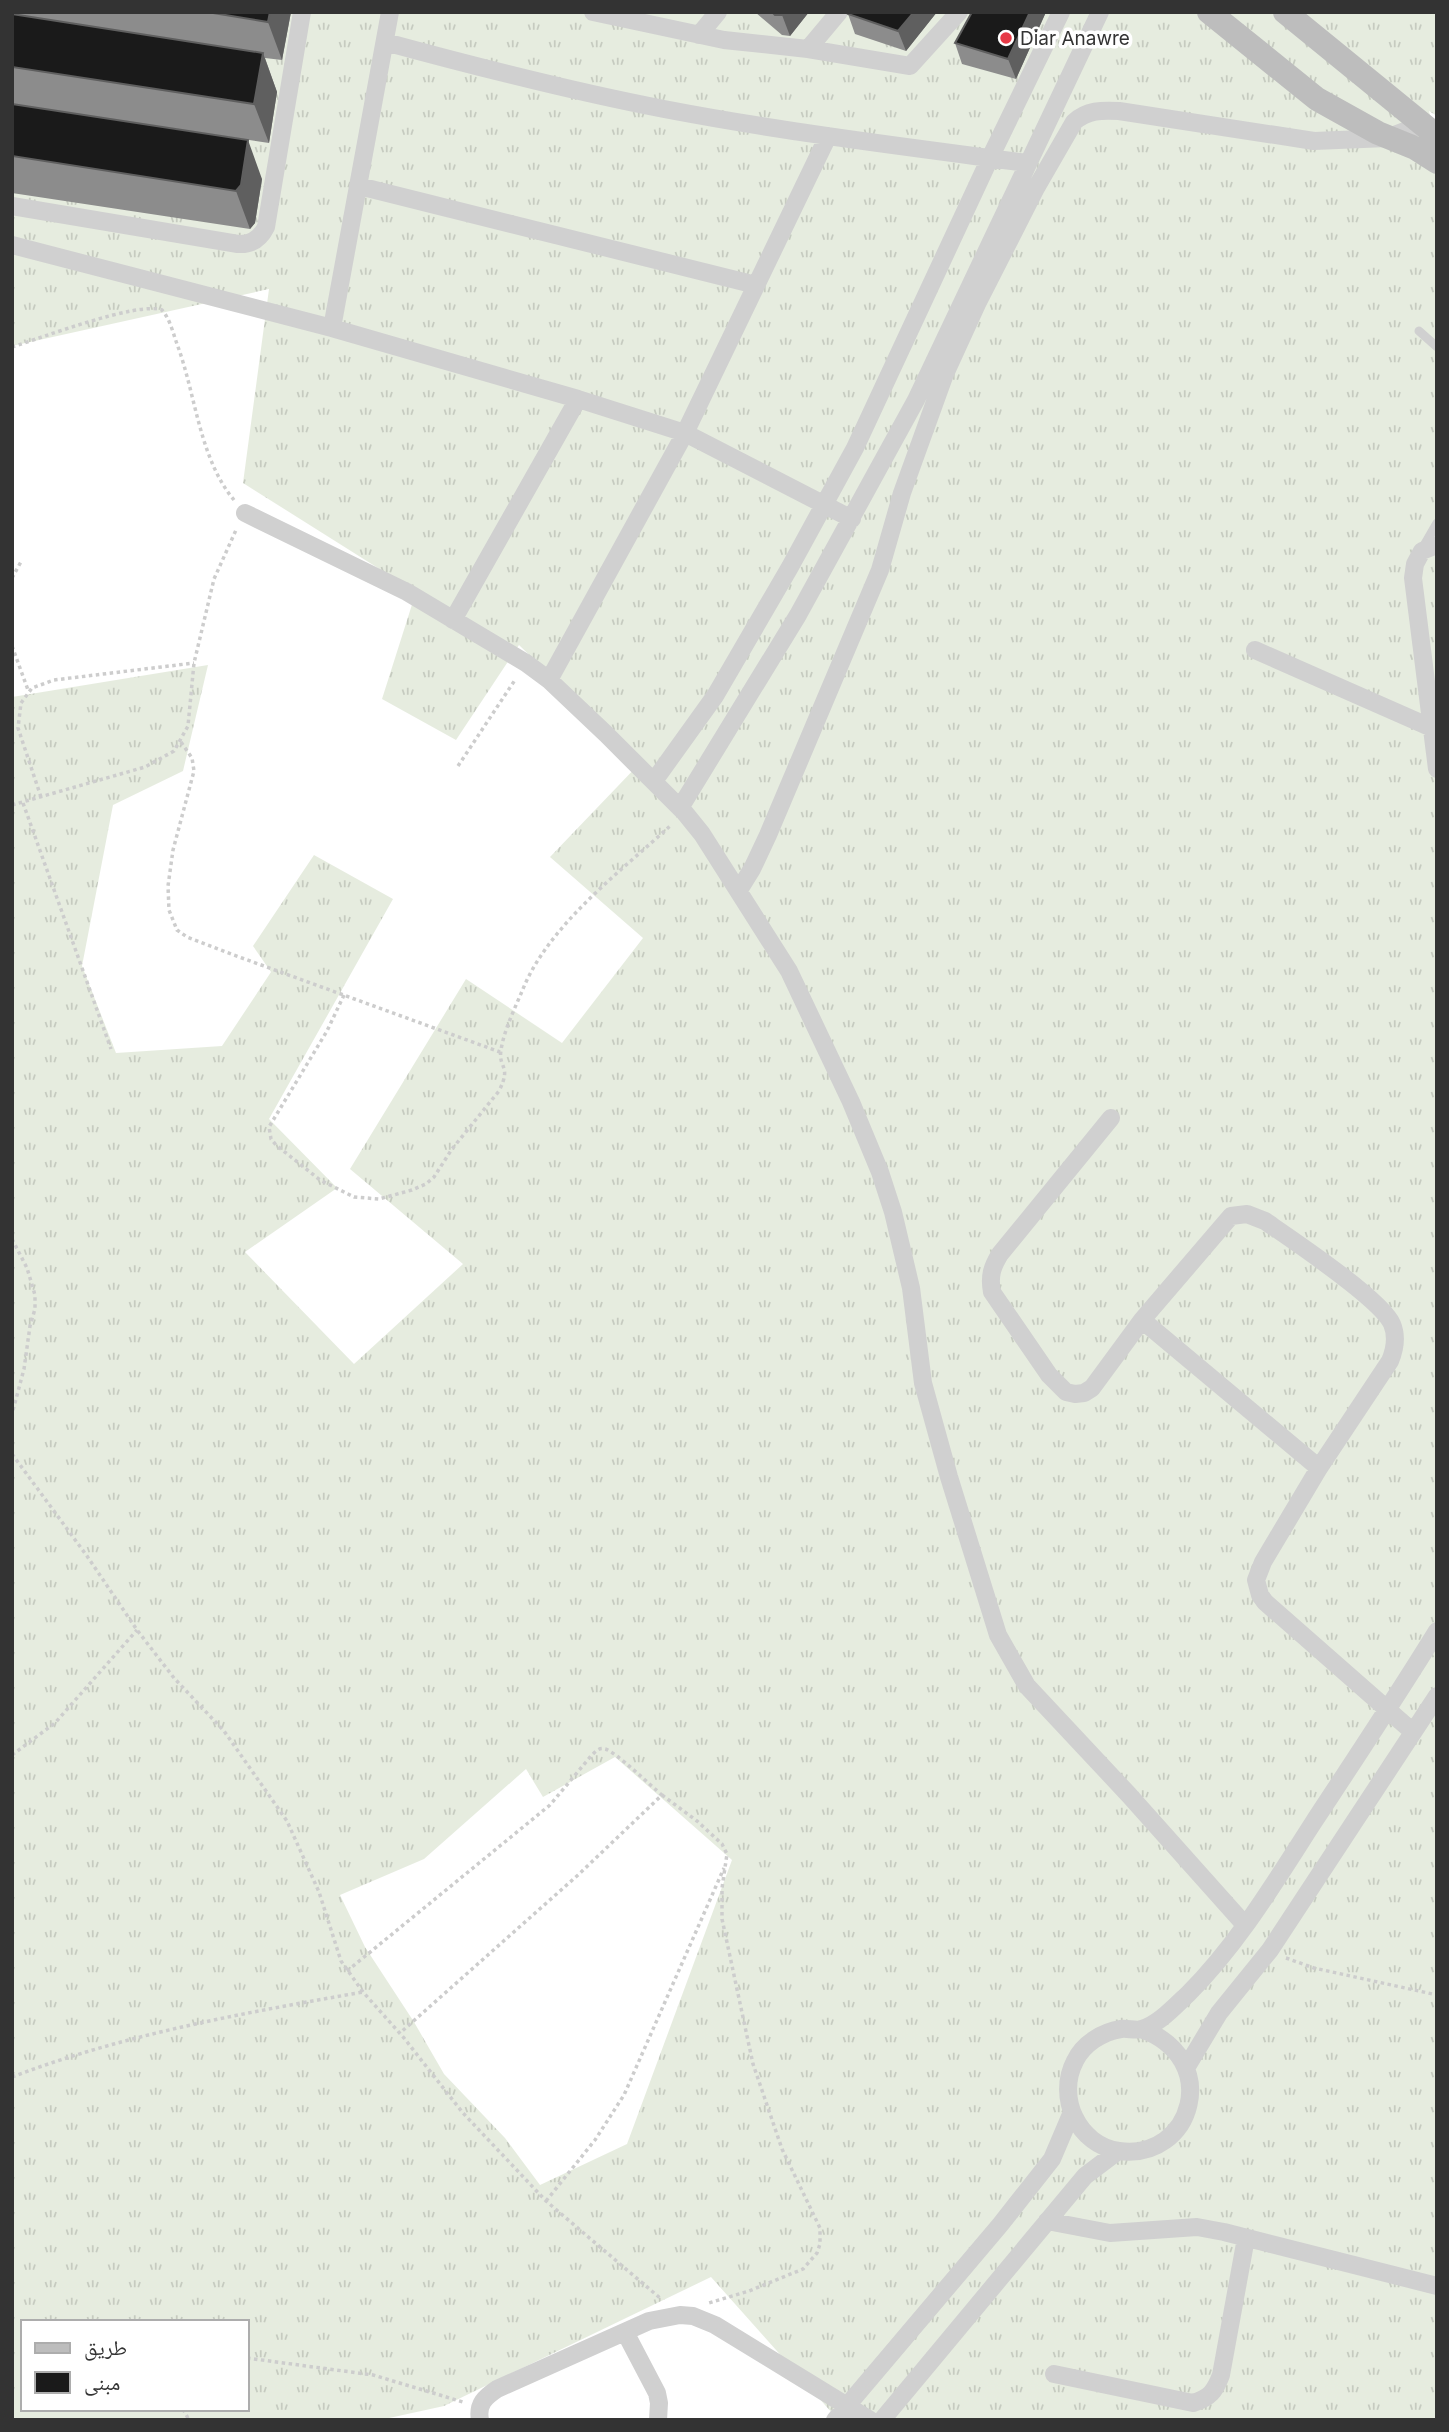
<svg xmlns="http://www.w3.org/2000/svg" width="1449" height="2432" viewBox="0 0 1449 2432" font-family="Inter,'Noto Naskh Arabic',sans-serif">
<defs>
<pattern id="grass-tufts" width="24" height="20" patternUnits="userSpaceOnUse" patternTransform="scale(1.75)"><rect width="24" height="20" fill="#e6ecdf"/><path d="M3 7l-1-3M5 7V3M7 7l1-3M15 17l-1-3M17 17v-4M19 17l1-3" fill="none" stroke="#c6cbc0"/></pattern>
</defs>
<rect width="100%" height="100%" fill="#fff"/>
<path fill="url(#grass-tufts)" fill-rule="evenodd" d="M12,12H1437V116L1429,111L1437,143V2420H834L833,2414L711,2277L444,2406L380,2420H12V697L208,665L183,771L113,805L82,966L116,1053L222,1046L271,972L253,946L314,855L393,899L269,1119L337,1188L245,1252L354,1364L463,1264L350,1169L466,979L562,1043L643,938L550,857L640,763L519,645L456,740L382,699L416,592L243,483L269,289L12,346ZM615,1757L732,1860L627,2144L540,2185L505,2138L444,2074L414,2022L365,1947L340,1895L424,1859L526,1769L543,1797ZM23,2322H247V2409H23Z"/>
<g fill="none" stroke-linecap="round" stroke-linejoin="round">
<path stroke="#cdcdcd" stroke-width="3.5" stroke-dasharray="3.5 3.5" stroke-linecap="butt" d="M12,347C41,338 138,301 162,310C170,319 173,333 177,344C196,395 199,458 234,500
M12,578L22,560
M12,646L28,690
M181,742L192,758L194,771L173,850L168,886L169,910L177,930L187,937L231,954L500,1052
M458,766L515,680
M41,797L18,728L21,703L32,688L54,680L194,663
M23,803L111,1049
M12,805L145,767L174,751L188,726L194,663L214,579L236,530
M344,995L327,1031L269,1127L271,1139L276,1145L320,1180L354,1197L379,1199L412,1190L426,1184L434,1177L452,1149L499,1091C512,1065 498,1069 501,1050C504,1030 515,1008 523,989C549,925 620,872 670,826
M12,1239L27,1268L35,1295V1309L30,1326L24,1369L12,1414
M12,1454L87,1556L137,1630L174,1678L224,1731L287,1821L319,1892L341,1961L363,1992L404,2038L463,2113L546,2201L660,2298
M12,1755L55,1723L137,1630
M662,1795L697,1821L722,1844L727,1854L722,1888V1919L753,2064L782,2149L820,2228V2244L817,2253L803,2269L749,2291L709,2303
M1286,1958L1314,1968L1437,1995
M347,1971L550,1805L591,1756C595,1752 599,1747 605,1749C615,1751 652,1787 662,1795L578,1875L400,2033
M12,2077C125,2034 244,2013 363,1992
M546,2201L595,2140L624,2095L724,1868
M247,2358L373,2375L463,2402
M183,2409L189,2420"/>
<path stroke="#d0d0d0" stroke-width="9" d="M1419,331L1437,347
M1422,549L1437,523"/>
<path stroke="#d0d0d0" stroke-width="18" d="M593,12L724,40L808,49L839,12
M699,35L718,12
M385,42C477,67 570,91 664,109C784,132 906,147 1027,163
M808,49L910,66L959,12
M359,186L756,285
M12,206L238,244C251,245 260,239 266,227L302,12
M12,245L332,328L578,399L685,433L852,519
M332,328L390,12
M245,513L407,592L526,663L549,680L606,734L685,813L702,834L789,971L851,1102L880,1172L893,1212L911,1288L923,1383L949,1477L998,1635L1027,1686L1129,1795L1245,1925
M1437,545L1422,551L1415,564L1413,578L1437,769
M453,620L578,399
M1255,650L1432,728
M549,680L685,433L828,136
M654,781L715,696L790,567L855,448L990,158L1061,12
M680,808L798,615L916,400L1100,12
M739,890L752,869L768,835L880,570L902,493L945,374L977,304L1036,188L1074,122C1087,110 1102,110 1119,111L1314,141L1387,138L1423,124
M1111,1118L1000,1254C992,1267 989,1276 992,1292L1049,1375L1066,1392L1075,1394L1084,1393L1092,1388L1142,1320L1231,1216L1247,1214L1265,1221C1291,1239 1381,1299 1392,1324C1397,1336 1395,1349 1390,1361L1319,1468L1263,1562L1256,1580L1260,1595L1265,1602L1413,1732
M1142,1320L1319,1468
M1141,2029C1223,2058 1193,2161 1119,2151C1078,2145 1056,2097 1075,2061C1083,2044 1102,2032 1121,2029C1127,2028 1136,2031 1142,2029C1159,2024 1175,2006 1188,1994C1238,1944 1275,1882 1313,1823C1355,1759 1397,1696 1437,1631
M1186,2068L1219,2013L1270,1950L1437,1696
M1047,2221L1110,2233L1197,2227L1224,2232L1437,2286
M625,2332L657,2393L659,2403L658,2420
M1054,2374L1193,2403C1210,2398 1215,2391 1221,2375L1246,2238
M480,2420C477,2404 485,2397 497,2389L649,2321L680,2315L693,2316L715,2325L870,2420
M835,2420L1000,2225L1052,2159L1072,2112
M882,2420L1085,2176L1118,2151"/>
<path stroke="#bdbdbd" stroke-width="24" d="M1209,12L1317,99L1378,133L1415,148L1437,162
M1285,12L1437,136"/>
</g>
<path fill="#8c8c8c" d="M12,12H291L282,60L265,58L277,92L269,143L12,104Z
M755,12H809L790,36L782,35Z
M849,12H937L906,51L855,34L848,14Z
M972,12H1046L1016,79L962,64L955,43Z
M12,104L262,179L255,223L250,229L12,193Z"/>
<path fill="#5f5f5f" d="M270,12H291L282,60L268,22Z
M785,12H809L790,36L782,15Z
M914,12H937L906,51L898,31Z
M1030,12H1046L1016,79L1008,59Z
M263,53L277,92L269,143L254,104Z
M248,140L262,179L255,223L250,229L236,191Z"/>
<path fill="#1a1a1a" stroke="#5f5f5f" stroke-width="2" d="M207,12H270L268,22Z
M772,12H785L782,15H775Z
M849,12H914L898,31L848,14Z
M972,12H1030L1008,59L955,43Z
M12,14L263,53L254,104L12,67Z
M12,104L248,140L241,185L236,191L12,156Z"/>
<circle fill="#e63946" stroke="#fff" stroke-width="2.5" cx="1006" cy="38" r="7"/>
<g text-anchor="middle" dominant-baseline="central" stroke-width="7" stroke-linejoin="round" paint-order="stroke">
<g font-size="19" fill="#333" stroke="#fff" text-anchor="start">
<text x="1020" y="38">Diar Anawre</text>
</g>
</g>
<rect width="1449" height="2432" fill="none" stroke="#333333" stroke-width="28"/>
<rect x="21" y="2320" width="228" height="91" fill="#ffffff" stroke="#adadad" stroke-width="2"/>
<rect x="35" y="2343" width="35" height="10" fill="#bdbdbd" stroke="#adadad" stroke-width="2"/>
<text x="84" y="2355" font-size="21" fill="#333333">طريق</text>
<rect x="35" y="2372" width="35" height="21" fill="#1a1a1a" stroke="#adadad" stroke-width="2"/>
<text x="84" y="2390" font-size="21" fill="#333333">مبنى</text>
</svg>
